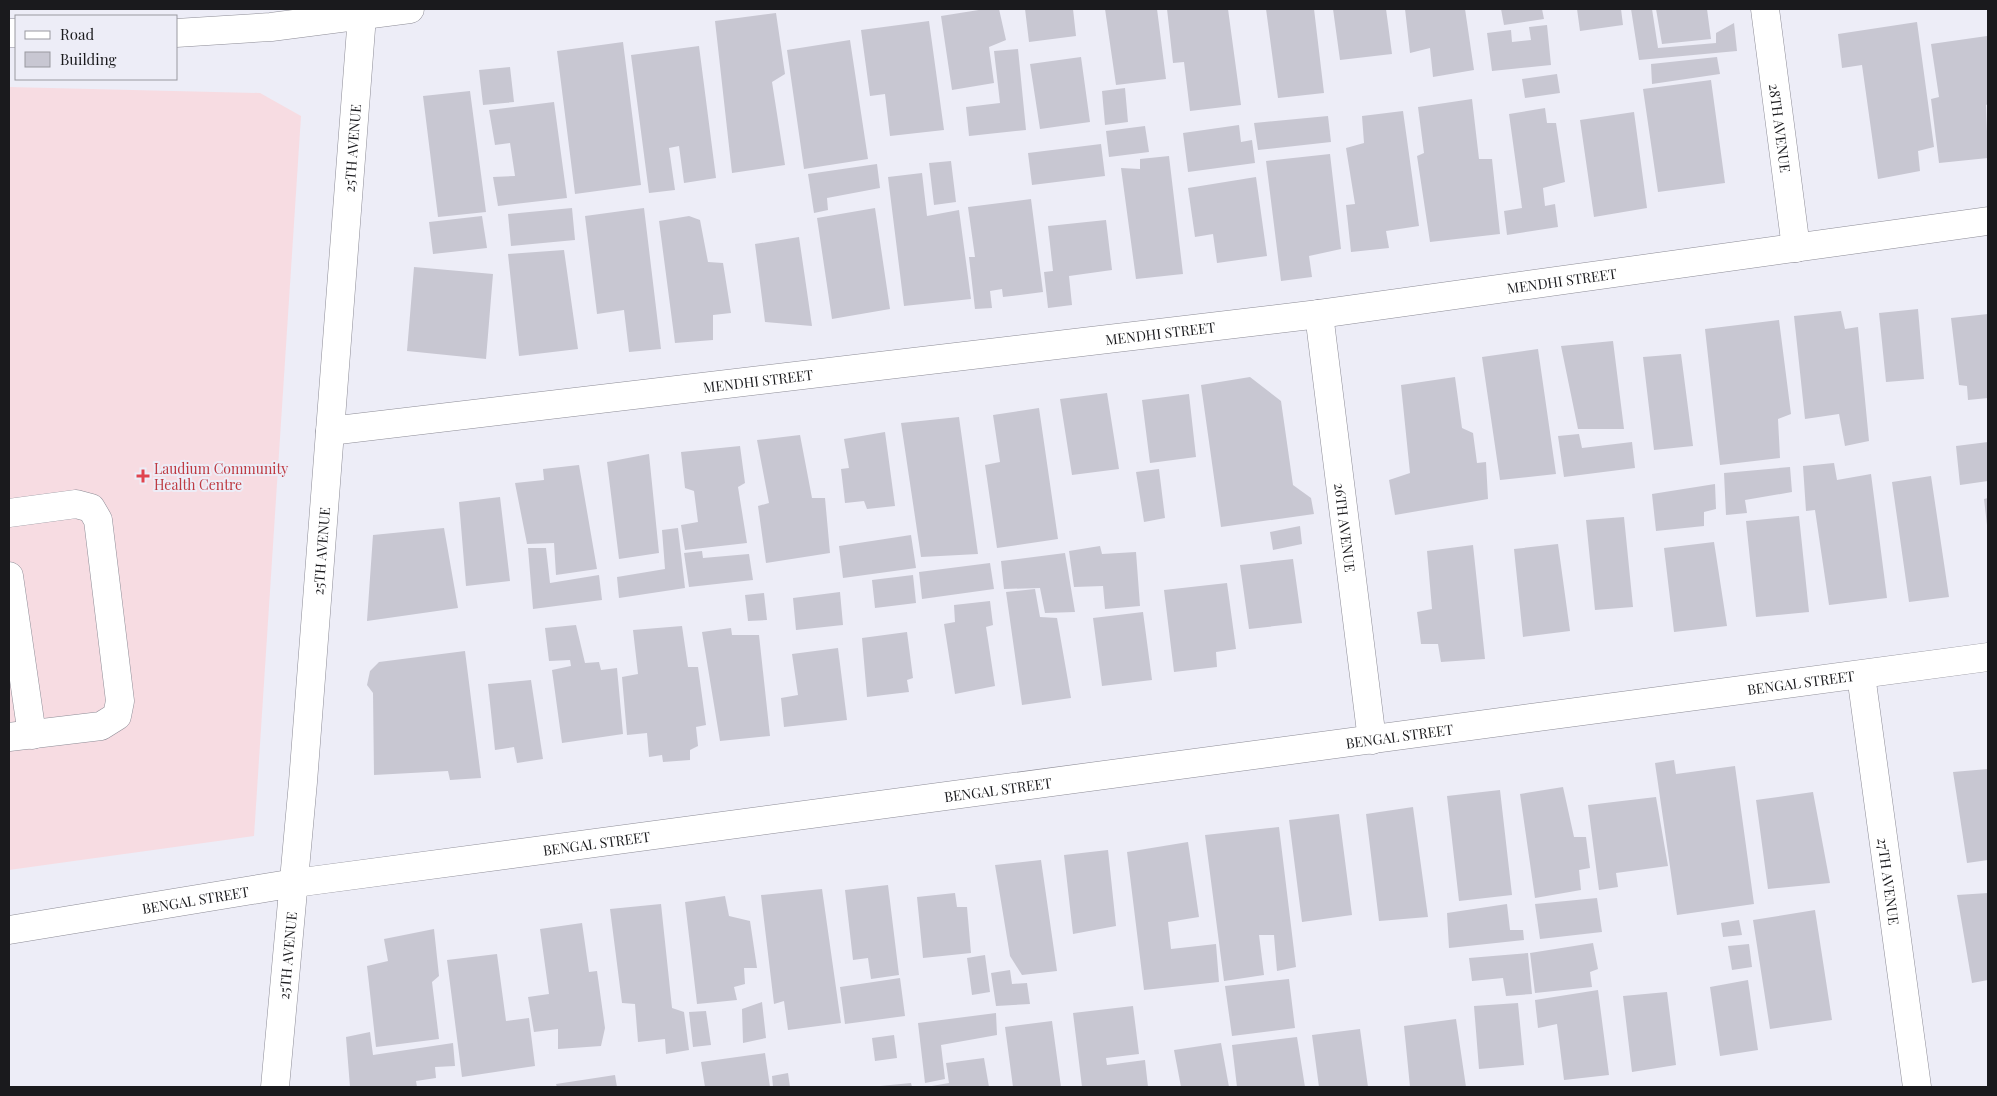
<svg xmlns="http://www.w3.org/2000/svg" width="1997" height="1096" viewBox="0 0 1997 1096" font-family="'Playfair Display',serif">
<rect width="100%" height="100%" fill="#ededf7"/>
<path fill="#f7dce2" d="M9,87L260,93L301,116L254,836L9,870Z"/>
<path fill="#c8c7d2" d="M985,9H999L1006,40L989,47L994,83L952,90L941,16Z
M1025,9H1073L1076,36L1029,42Z
M1105,9H1157L1166,79L1116,85Z
M1167,9H1228L1241,105L1190,111L1184,62L1173,63Z
M1266,9H1314L1324,93L1278,98Z
M1333,9H1386L1392,54L1340,60Z
M1405,9H1465L1474,70L1433,77L1430,48L1410,53Z
M1501,9H1542L1544,19L1504,25Z
M1577,9H1621L1623,25L1580,31Z
M1631,9H1652L1658,48L1716,43V33L1734,23L1737,51L1639,60Z
M1656,9H1707L1711,39L1662,44Z
M776,13L785,74L772,82L785,165L732,173L715,21Z
M929,21L944,130L890,136L885,94L870,96L861,30Z
M1917,22L1934,147L1918,151L1920,171L1878,179L1862,65L1842,68L1838,34Z
M1547,25L1551,65L1492,71L1487,33L1511,30L1512,42L1531,40L1529,27Z
M1987,36L1988,104L1986,105L1988,158L1939,163L1931,99L1939,97L1931,44Z
M850,40L868,159L804,169L787,50Z
M623,42L641,185L575,194L557,51Z
M699,46L716,178L684,183L679,146L669,148L675,190L649,193L631,55Z
M1018,49L1026,130L969,136L966,107L1000,103L994,51Z
M1081,57L1090,122L1040,129L1030,64Z
M1717,57L1720,74L1652,84L1651,64Z
M510,67L514,102L483,105L479,70Z
M1557,74L1560,93L1525,98L1522,79Z
M1711,80L1725,183L1658,192L1643,89Z
M1125,88L1128,122L1105,125L1102,91Z
M470,91L486,212L438,217L423,96Z
M1472,99L1479,159H1492L1500,234L1430,242L1417,156L1424,153L1418,107Z
M554,102L567,198L498,206L493,177L515,176L510,143L495,145L489,110Z
M1545,108L1547,123H1556L1565,182L1543,188L1545,206L1555,204L1558,227L1507,235L1504,211L1522,208L1509,114Z
M1403,111L1419,226L1386,231L1389,248L1351,252L1346,205L1355,204L1346,148L1364,143L1362,116Z
M1634,112L1647,208L1594,217L1580,120Z
M1328,116L1331,142L1258,150L1254,123Z
M1239,125L1241,142L1252,140L1255,163L1188,172L1183,133Z
M1145,126L1149,152L1109,157L1106,131Z
M1101,144L1105,176L1032,185L1028,153Z
M1330,154L1341,249L1309,256L1312,277L1281,281L1266,161Z
M1169,156L1183,274L1136,279L1121,168L1140,169V159Z
M951,161L956,202L934,205L929,163Z
M877,164L880,188L827,198L828,210L814,213L808,174Z
M922,173L927,216L959,210L971,299L904,306L888,177Z
M1256,177L1267,256L1217,263L1213,234L1195,237L1188,188Z
M1031,199L1043,292L1003,297L1002,289L990,291L992,308L975,309L969,257H975L968,207Z
M572,208L575,240L511,246L508,214Z
M644,208L661,349L629,352L624,310L597,314L585,216Z
M875,208L890,309L832,319L817,218Z
M482,216L487,248L433,254L429,222Z
M689,216L700,220L708,262L723,263L731,313L713,315V340L675,343L659,221Z
M1106,220L1112,270L1069,276L1072,305L1048,308L1044,272L1053,271L1048,226Z
M799,237L812,326L765,322L755,244Z
M564,250L578,349L519,356L508,254Z
M414,267L493,274L486,359L407,351Z
M1918,309L1924,379L1886,382L1879,313Z
M1841,311L1845,329L1858,327L1869,441L1845,446L1839,414L1805,419L1794,316Z
M1988,314V398L1968,400L1967,386L1959,385L1951,318Z
M1779,320L1791,414L1778,419L1780,458L1720,465L1705,329Z
M1613,341L1624,429H1578L1561,346Z
M1538,349L1556,474L1500,480L1482,357Z
M1681,354L1693,446L1654,450L1643,357Z
M1250,377L1281,401L1293,485L1311,498L1314,514L1221,527L1201,385Z
M1455,377L1462,428L1473,433L1477,463L1486,462L1488,499L1395,515L1389,480L1410,473L1401,385Z
M1107,393L1119,469L1072,475L1060,399Z
M1189,394L1196,457L1150,463L1142,400Z
M1039,408L1058,539L997,548L985,465L1000,462L993,415Z
M959,417L978,554L921,557L901,423Z
M885,432L895,506L867,509L864,501L845,503L841,469L849,468L844,439Z
M1579,434L1582,448L1632,442L1635,468L1564,477L1558,436Z
M800,435L812,498H825L830,553L766,563L758,506L769,503L757,440Z
M1988,442V481L1960,485L1956,446Z
M740,446L745,483L738,487L747,543L685,550L681,525L698,522L694,491L685,488L681,452Z
M649,454L659,553L619,559L607,462Z
M1834,463L1837,480L1871,474L1887,598L1829,605L1815,510L1806,511L1803,466Z
M579,465L597,569L556,575L554,543L527,544L515,483L544,480L543,469Z
M1790,467L1792,492L1745,500L1747,513L1726,515L1724,473Z
M1159,469L1165,518L1144,522L1136,472Z
M1931,476L1949,597L1909,602L1892,482Z
M1715,484L1716,509L1704,512V526L1656,531L1652,494Z
M500,497L510,581L466,586L459,502Z
M1988,498V525H1987L1984,499Z
M1799,516L1809,612L1756,617L1746,521Z
M1624,517L1633,607L1595,610L1586,520Z
M1300,526L1302,544L1273,550L1270,532Z
M444,528L458,608L367,621L373,535Z
M678,528L685,588L619,598L617,577L665,569L662,530Z
M911,535L916,568L843,578L839,546Z
M1714,542L1727,626L1674,632L1664,548Z
M1558,544L1570,631L1523,637L1514,549Z
M1473,545L1485,659L1441,662L1438,644H1421L1417,612L1432,609L1427,551Z
M1100,546L1102,554L1136,552L1140,606L1105,609L1103,586L1074,587L1069,551Z
M528,548H546L550,583L599,575L602,600L533,609Z
M702,551L703,558L749,554L753,580L689,587L684,553Z
M1065,553L1075,612L1045,613L1040,588L1004,589L1001,561Z
M1293,559L1302,623L1249,629L1240,565Z
M990,563L994,589L922,599L919,572Z
M913,575L916,603L875,608L872,580Z
M1227,583L1236,649L1216,652L1217,667L1174,672L1164,590Z
M1035,589L1040,617L1057,618L1071,698L1022,705L1006,592Z
M840,592L843,625L796,630L793,598Z
M764,593L767,620L748,621L745,595Z
M990,601L993,625L986,627L995,686L955,694L944,624L955,622L954,605Z
M1143,612L1152,680L1102,686L1093,618Z
M576,625L585,663L599,662L601,670L617,668L623,734L562,743L552,670L571,666L570,660L549,661L545,628Z
M682,626L688,667H698L706,725L696,727L698,746L690,750V760L663,762L662,755L649,757L647,733L627,735L622,677L638,674L633,630Z
M731,628L732,635H759L770,736L720,741L702,632Z
M907,632L913,678L907,680L909,692L867,697L862,638Z
M838,648L847,720L784,727L781,698L798,695L792,654Z
M465,651L481,778L450,780L448,771L374,775L373,693L367,685L370,671L379,662Z
M531,680L543,759L517,763L514,747L495,750L488,684Z
M1674,760L1676,774L1735,766L1754,904L1677,915L1655,763Z
M1988,769V860L1967,863L1953,772Z
M1563,787L1574,837H1586L1590,868L1579,870L1581,890L1535,898L1520,794Z
M1500,790L1512,895L1459,901L1447,796Z
M1813,792L1830,883L1768,889L1756,800Z
M1656,797L1668,866L1616,873L1618,887L1599,890L1588,805Z
M1413,807L1428,917L1379,921L1366,814Z
M1339,814L1352,915L1302,922L1289,820Z
M1279,827L1296,967L1277,971L1274,935H1259L1264,975L1224,981L1205,835Z
M1188,842L1199,917L1168,922L1171,949L1216,944L1219,982L1144,990L1127,852Z
M1108,850L1116,926L1073,934L1064,855Z
M1041,860L1057,971L1022,975L1010,956L995,865Z
M888,885L899,975L871,979L868,958L853,960L845,890Z
M822,889L841,1023L788,1030L784,1001L774,1004L761,895Z
M955,893L957,907H967L971,953L923,958L917,897Z
M1988,893V980L1972,983L1957,895Z
M725,896L729,916L750,921L757,968H744L745,984L734,987L737,1000L697,1004L685,902Z
M1597,898L1602,932L1540,939L1535,904Z
M661,904L672,1008L684,1012L689,1050L666,1054L665,1039L638,1042L635,1004L622,1003L610,909Z
M1507,904L1510,930H1523L1524,940L1449,948L1447,913Z
M1815,910L1832,1020L1770,1029L1753,920Z
M1739,920L1742,935L1723,937L1721,923Z
M582,923L589,972L597,971L605,1028L601,1046L558,1049V1029L534,1032L528,997L549,994L540,929Z
M434,929L439,976L432,982L439,1039L376,1047L367,966L388,961L384,939Z
M1593,943L1598,969L1590,972L1592,987L1535,993L1530,953Z
M1749,944L1752,967L1732,970L1728,946Z
M1528,953L1532,994L1506,996L1503,978L1472,981L1469,958Z
M497,954L506,1021L529,1018L535,1066L462,1077L447,960Z
M985,955L990,992L972,995L967,958Z
M1010,970L1012,984L1027,983L1030,1004L996,1006L991,973Z
M900,978L905,1016L845,1024L840,987Z
M1289,979L1295,1028L1232,1036L1225,986Z
M1748,980L1758,1050L1720,1056L1710,987Z
M1598,990L1609,1075L1564,1080L1557,1024L1538,1028L1535,1000Z
M1667,992L1676,1065L1632,1072L1623,996Z
M762,1002L766,1038L743,1043L742,1009Z
M1518,1003L1524,1065L1479,1069L1474,1006Z
M1133,1006L1139,1054L1106,1058L1107,1065L1145,1060L1148,1087H1082L1073,1013Z
M706,1011L711,1045L693,1047L689,1012Z
M996,1013L997,1035L941,1045L945,1079L925,1083L918,1023Z
M1456,1019L1466,1087H1410L1404,1026Z
M1052,1021L1061,1087H1013L1005,1027Z
M1360,1029L1368,1087H1319L1312,1035Z
M370,1032L373,1055L453,1043L455,1066L435,1067L436,1078L416,1081L417,1087H350L346,1037Z
M894,1035L897,1058L875,1061L872,1038Z
M1297,1037L1305,1087H1237L1232,1045Z
M1221,1043L1229,1087H1181L1174,1050Z
M765,1053L770,1087H705L701,1062Z
M984,1058L989,1087H926L949,1083L946,1063Z
M788,1073L790,1087H773L772,1076Z
M615,1075L617,1087H557L556,1084Z
M911,1083L912,1087H880V1086Z"/>
<g fill="none" stroke-linecap="round" stroke-linejoin="round">
<defs>
<g id="minor">
<path id="s1" d="M1765,9L1796,248"/>
<path d="M9,33H16"/>
<path d="M176,33L271,27L410,9"/>
<path id="s2" d="M1319,314L1372,740"/>
<path id="s3" d="M330,431L1319,314L1988,221"/>
<path d="M9,513L76,504L91,508L98,520L120,701L117,716L101,726L9,737"/>
<path d="M9,576L32,735"/>
<path id="s4" d="M1861,675L1917,1087"/>
<path id="s5" d="M9,930L295,883L1988,657"/>
<path id="s6" d="M275,1087L303,782L362,16"/>
</g>
</defs>
<use href="#minor" stroke="#8d8c96" stroke-width="29"/>
<use href="#minor" stroke="#fff" stroke-width="28"/>
</g>
<path fill="#e0444e" stroke="#ededf7" stroke-width="2" d="M140.5 468.5h5v5h5v5h-5v5h-5v-5h-5v-5h5z"/>
<g text-anchor="middle" dominant-baseline="central" stroke-width="4" stroke-linejoin="round" paint-order="stroke">
<g font-size="14" fill="#1a1a1d" stroke="#ededf7">
<text stroke="none"><textPath href="#s1" startOffset="120">28TH AVENUE</textPath></text>
<text stroke="none"><textPath href="#s6" startOffset="942">25TH AVENUE</textPath></text>
<text stroke="none"><textPath href="#s3" startOffset="1241">MENDHI STREET</textPath></text>
<text stroke="none"><textPath href="#s3" startOffset="836">MENDHI STREET</textPath></text>
<text stroke="none"><textPath href="#s3" startOffset="431">MENDHI STREET</textPath></text>
<text stroke="none"><textPath href="#s2" startOffset="215">26TH AVENUE</textPath></text>
<text stroke="none"><textPath href="#s6" startOffset="538">25TH AVENUE</textPath></text>
<text stroke="none"><textPath href="#s5" startOffset="1809">BENGAL STREET</textPath></text>
<text stroke="none"><textPath href="#s5" startOffset="1404">BENGAL STREET</textPath></text>
<text stroke="none"><textPath href="#s5" startOffset="999">BENGAL STREET</textPath></text>
<text stroke="none"><textPath href="#s5" startOffset="594">BENGAL STREET</textPath></text>
<text stroke="none"><textPath href="#s4" startOffset="208">27TH AVENUE</textPath></text>
<text stroke="none"><textPath href="#s5" startOffset="189">BENGAL STREET</textPath></text>
<text stroke="none"><textPath href="#s6" startOffset="132">25TH AVENUE</textPath></text>
</g>
<g font-size="14" fill="#be3a42" stroke="#ededf7" text-anchor="start">
<text x="154" y="468">Laudium Community<tspan x="154" dy="16">Health Centre</tspan></text>
</g>
</g>
<rect width="1997" height="1096" fill="none" stroke="#1a1a1d" stroke-width="20"/>
<rect x="15" y="15" width="162" height="65" fill="#ededf7" stroke="#9999a0"/>
<rect x="25" y="31" width="25" height="8" fill="#ffffff" stroke="#9999a0"/>
<text x="60" y="40" font-size="15" fill="#1a1a1d">Road</text>
<rect x="25" y="52" width="25" height="15" fill="#c8c7d2" stroke="#9999a0"/>
<text x="60" y="65" font-size="15" fill="#1a1a1d">Building</text>
</svg>
